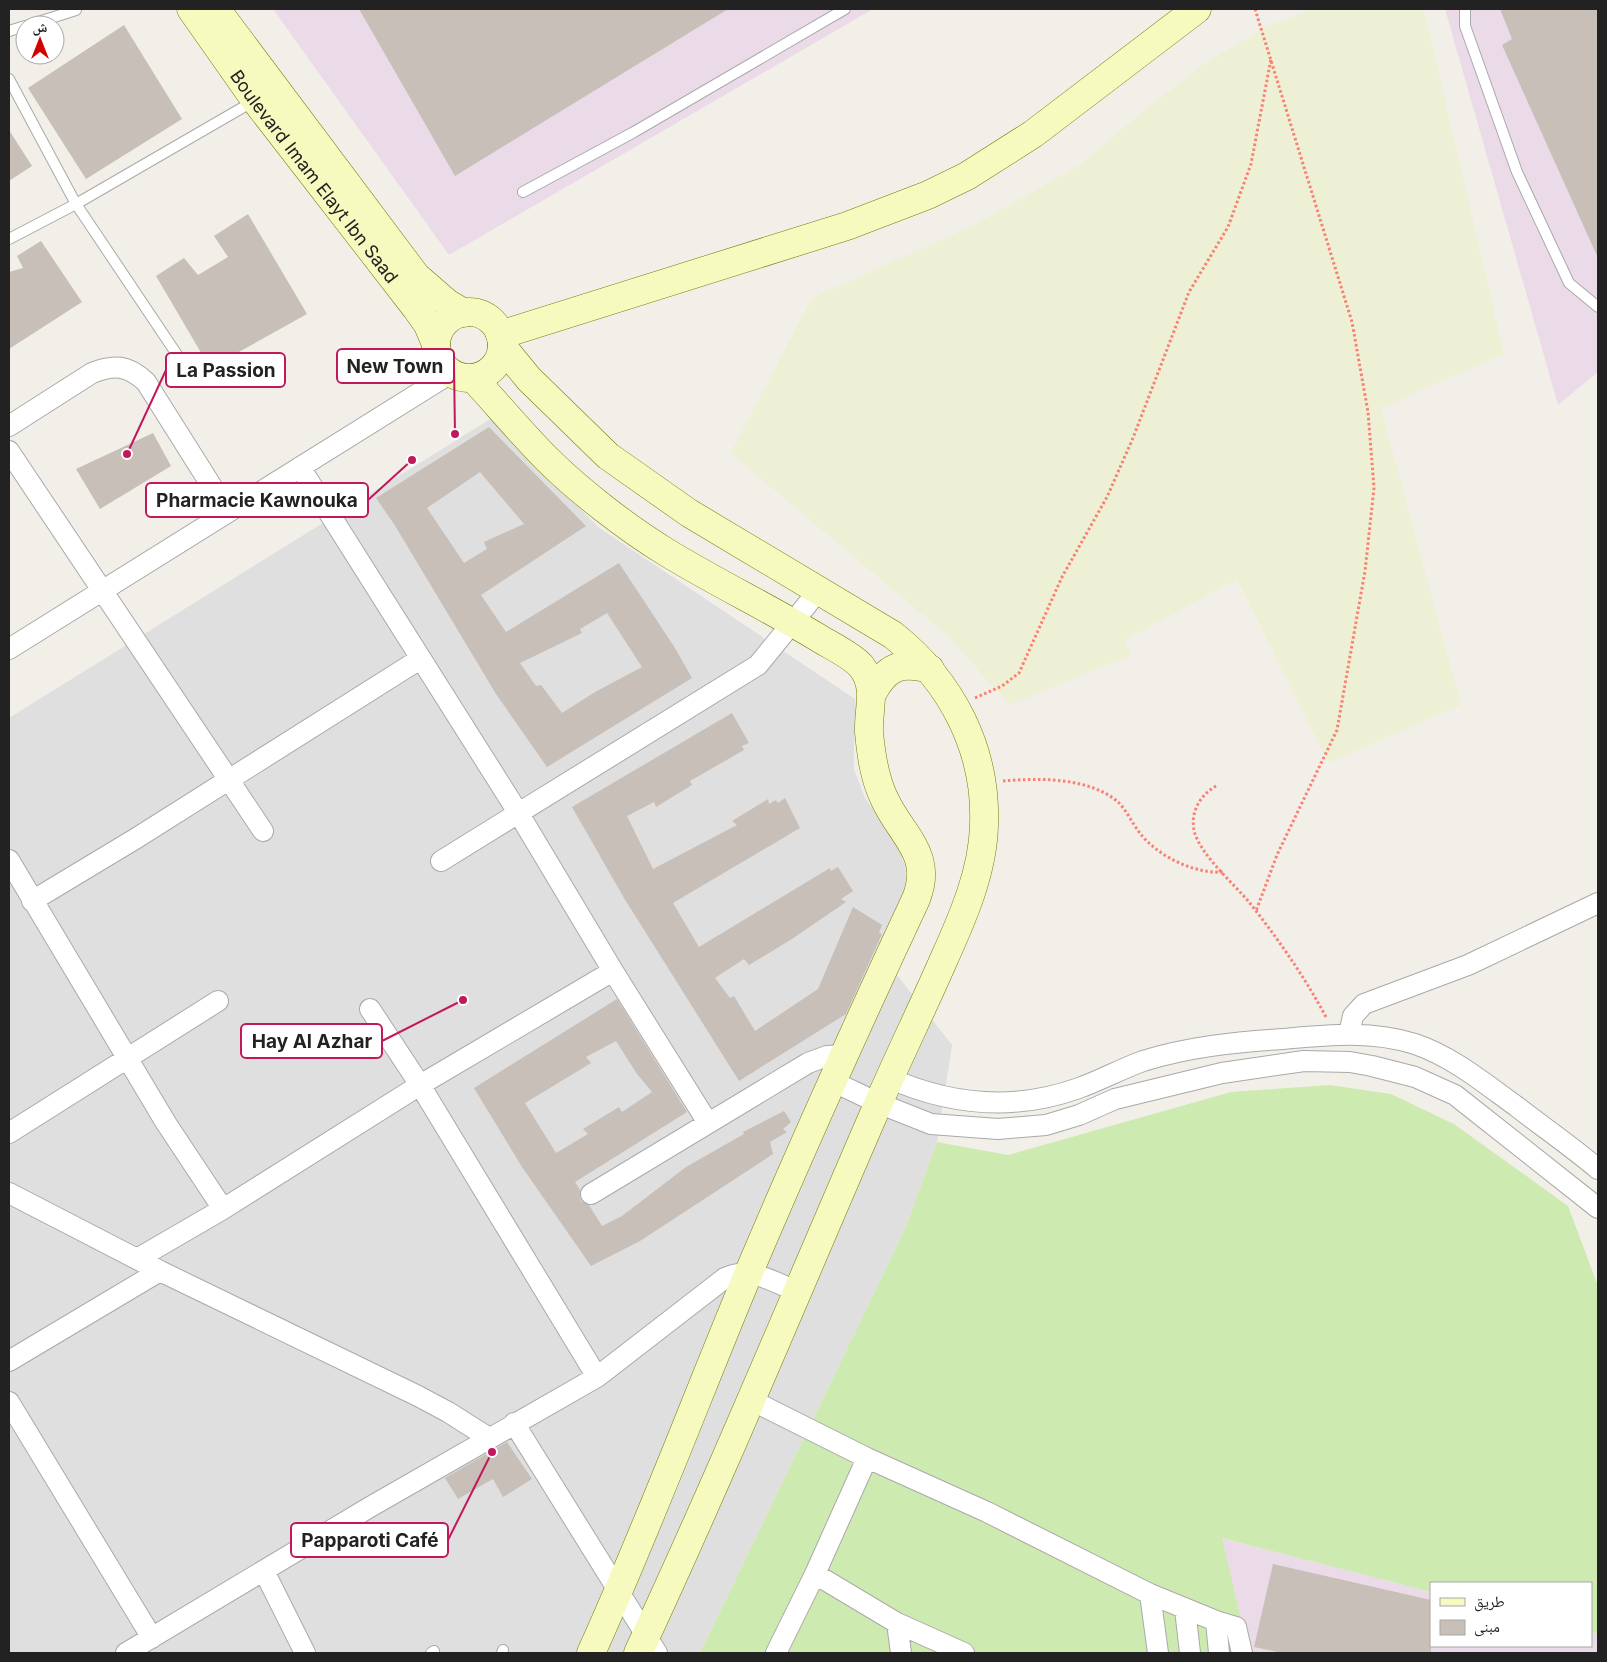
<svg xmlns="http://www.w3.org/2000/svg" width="1607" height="1662" viewBox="0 0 1607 1662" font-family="Inter,'Noto Naskh Arabic',sans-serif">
<rect width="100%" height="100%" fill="#f2efe9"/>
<path fill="#e0dfdf" d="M492,418L598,527L855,699L857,714L854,743V769L865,798L892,835L905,865L907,890L882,956L952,1045L937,1142L904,1231L700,1653H9V718Z"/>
<path fill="#ebdbe8" d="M273,9H873L449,255Z
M1445,9H1598V372L1558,405Z
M1221,1538L1431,1592V1646H1591V1632L1598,1634V1653H1249Z"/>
<path fill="#eef0d5" d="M1314,9H1424L1504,354L1381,408L1461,705L1328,763L1237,579L1124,641L1132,655L1009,705L948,636L730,453L812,298L974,225L1080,165L1143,111L1204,64L1268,26Z"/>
<path fill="#cdebb0" d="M1330,1085L1391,1094L1454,1124L1568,1206L1598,1286V1634L1591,1632V1583H1431V1592L1222,1538L1249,1653H700L904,1231L937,1142L1008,1155L1231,1092Z"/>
<path fill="#c7bfb8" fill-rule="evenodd" d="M359,9H728L455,176Z
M1500,9H1598V258L1502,45L1512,39Z
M124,25L182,119L86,179L28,88Z
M9,130L32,166L9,181Z
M248,214L307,314L210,368L156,276L184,258L198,275L228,257L214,236Z
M41,241L82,302L9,349V272L23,268L17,256Z
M489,427L586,526L481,595L506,632L619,563L675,648L692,678L547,767L496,694L394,524L376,498ZM480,472L524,524L484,542L487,549L464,563L427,508ZM607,613L642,667L595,692L562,713L541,685L536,686L520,663L582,633L580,629Z
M153,433L171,466L100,509L76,469Z
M732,713L749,743L742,746L744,750L690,781L692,785L656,807L654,802L627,816L653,869L737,825L732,821L768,799L769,804L776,800L778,803L785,798L800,828L673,903L699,947L830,868L831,871L838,867L853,891L841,899L846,902L792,939L749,965L744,959L715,978L730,998L734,996L755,1031L818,989L853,907L882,925L879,933L882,934L846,1014L739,1081L624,898L572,807Z
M617,999L687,1112L575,1182L580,1190L581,1201L589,1205L602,1226L622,1216L686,1167L744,1134L743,1132L784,1111L791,1122L783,1129L787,1132L770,1142L773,1154L640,1241L591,1266L522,1167L474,1088ZM616,1041L637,1074L652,1092L622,1112L619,1107L583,1129L588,1134L556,1153L525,1103L591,1063L586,1057Z
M507,1442L532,1479L503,1497L493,1479L458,1499L445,1478Z
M1273,1564L1431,1600V1653H1282L1254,1647Z"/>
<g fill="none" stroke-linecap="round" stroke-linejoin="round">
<defs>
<path id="lane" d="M1465,9V26L1517,172L1569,283L1598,307
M29,25L76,10
M9,31L25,26
M9,79L76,204L186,368
M523,192L634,132L845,9
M9,239L76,204L254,101
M431,1653L434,1651
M502,1653L503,1650"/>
<path id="street" d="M9,426L92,373C114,364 128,365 146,382L228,512
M9,451L263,831
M300,467L519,814L613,971L708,1123
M9,649L451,373
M9,860L166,1123L223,1209
M441,861L758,665L819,590
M32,901L135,839L420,659
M370,1009L420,1085L597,1377
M1349,1034L1353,1016L1364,1004L1468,965L1598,903
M889,1078C950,1105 1015,1111 1079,1088C1101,1080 1121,1069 1143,1061C1188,1047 1235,1042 1282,1039C1327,1035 1371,1030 1415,1044C1453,1057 1484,1083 1516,1106C1543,1127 1572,1147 1598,1169
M832,1081L878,1103L931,1124L998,1129L1046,1125L1079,1115L1115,1099L1222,1073L1304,1061L1350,1062L1372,1066L1415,1077L1455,1095L1598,1208
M9,1133L218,1001
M9,1193L160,1271L418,1396L448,1412L489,1438
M591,1194L808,1063L827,1056L843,1055
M137,1259L223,1209L420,1085L613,971
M9,1361L160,1271
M751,1400L867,1458L987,1512L1150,1594L1216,1621L1236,1627L1242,1653
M9,1402L152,1638
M514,1423L657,1653
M264,1571L305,1653
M815,1574L897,1623L964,1653
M1150,1594L1158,1653
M1185,1609L1190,1653
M1216,1621L1219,1653
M897,1623L901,1653
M126,1653L370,1507L597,1377L725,1278C750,1266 774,1282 798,1292
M776,1653L815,1574L867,1458"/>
<g id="secondary">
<path id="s1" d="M191,9L255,100L416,308L428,325L436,344"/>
<path d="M216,9L416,276L447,303L464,313"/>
<circle cx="469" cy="345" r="33"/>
<path d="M500,335L847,226L928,195L967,176L1033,134L1197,9"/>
<path d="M502,346L529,379L608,456L689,513L893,635C951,681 987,749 984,825C983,871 963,917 944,959C923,1007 900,1054 879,1102C799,1286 723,1471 638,1653"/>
<path d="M473,378C498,405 521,433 547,459C579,491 627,528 666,552C715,582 767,607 817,637C831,646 850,654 861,666C878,687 868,708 869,732C871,754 874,777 884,798C901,836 934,854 916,899C858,1023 802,1147 749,1272C696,1399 648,1528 591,1653"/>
<path d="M872,694C886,667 900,661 930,669"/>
</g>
</defs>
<use href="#lane" stroke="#a9a9a9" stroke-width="12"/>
<use href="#street" stroke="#a9a9a9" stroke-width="22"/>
<use href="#secondary" stroke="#707d05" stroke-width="29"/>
<path stroke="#fa8072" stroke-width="3" stroke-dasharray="2.5 2.5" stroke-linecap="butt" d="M1255,9L1352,322L1368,412L1374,488L1365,571L1337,730L1277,855L1256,911
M975,698L1002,686L1019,673L1062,577L1107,497L1133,438L1189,292L1228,227L1251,164L1271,59
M1003,781C1039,778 1087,777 1117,801C1126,809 1132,823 1139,832C1157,856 1194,874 1223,872
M1216,786C1199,796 1189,814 1195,834C1203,857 1233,883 1249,902C1278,939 1305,977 1327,1019"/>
<use href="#lane" stroke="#fff" stroke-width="10"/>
<use href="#street" stroke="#fff" stroke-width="20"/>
<use href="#secondary" stroke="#f7fabf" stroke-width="28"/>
</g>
<g text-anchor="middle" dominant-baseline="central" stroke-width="4" stroke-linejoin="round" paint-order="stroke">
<g font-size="18" fill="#222" stroke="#fff">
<text stroke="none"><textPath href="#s1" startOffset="208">Boulevard Imam Elayt Ibn Saad</textPath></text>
</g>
</g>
<path fill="none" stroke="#c2185b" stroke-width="2" d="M455 434L454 366M127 454L166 370M412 460L368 500M463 1000L382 1041M492 1452L448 1540"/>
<g fill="#c2185b" stroke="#fff" stroke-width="2">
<circle cx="455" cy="434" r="5"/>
<circle cx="127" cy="454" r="5"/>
<circle cx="412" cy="460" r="5"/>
<circle cx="463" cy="1000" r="5"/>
<circle cx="492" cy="1452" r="5"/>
</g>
<g fill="#fff" stroke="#c2185b" stroke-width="2">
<rect x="337" y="349" width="117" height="34" rx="5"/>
<rect x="166" y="353" width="119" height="34" rx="5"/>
<rect x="146" y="483" width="222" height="34" rx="5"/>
<rect x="241" y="1024" width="141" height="34" rx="5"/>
<rect x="291" y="1523" width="157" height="34" rx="5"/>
</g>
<g font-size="19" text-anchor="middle" font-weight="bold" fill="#222">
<text x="395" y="373">New Town</text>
<text x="226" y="377">La Passion</text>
<text x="257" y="507">Pharmacie Kawnouka</text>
<text x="312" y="1048">Hay Al Azhar</text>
<text x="370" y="1547">Papparoti Café</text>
</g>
<rect width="1607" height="1662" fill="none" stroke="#222222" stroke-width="20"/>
<rect x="1430" y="1582" width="162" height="65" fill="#ffffff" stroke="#a7a7a7"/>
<rect x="1440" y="1598" width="25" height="8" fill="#f7fabf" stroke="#a7a7a7"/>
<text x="1474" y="1607" font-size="15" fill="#222222">طريق</text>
<rect x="1440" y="1620" width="25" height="15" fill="#c7bfb8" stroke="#a7a7a7"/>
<text x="1474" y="1632" font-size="15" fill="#222222">مبنى</text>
<g transform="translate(40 40)"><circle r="24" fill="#ffffff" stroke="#a7a7a7"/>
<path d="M0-4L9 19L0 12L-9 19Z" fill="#d40000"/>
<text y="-8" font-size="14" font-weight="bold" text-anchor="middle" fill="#222222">ش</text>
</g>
</svg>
